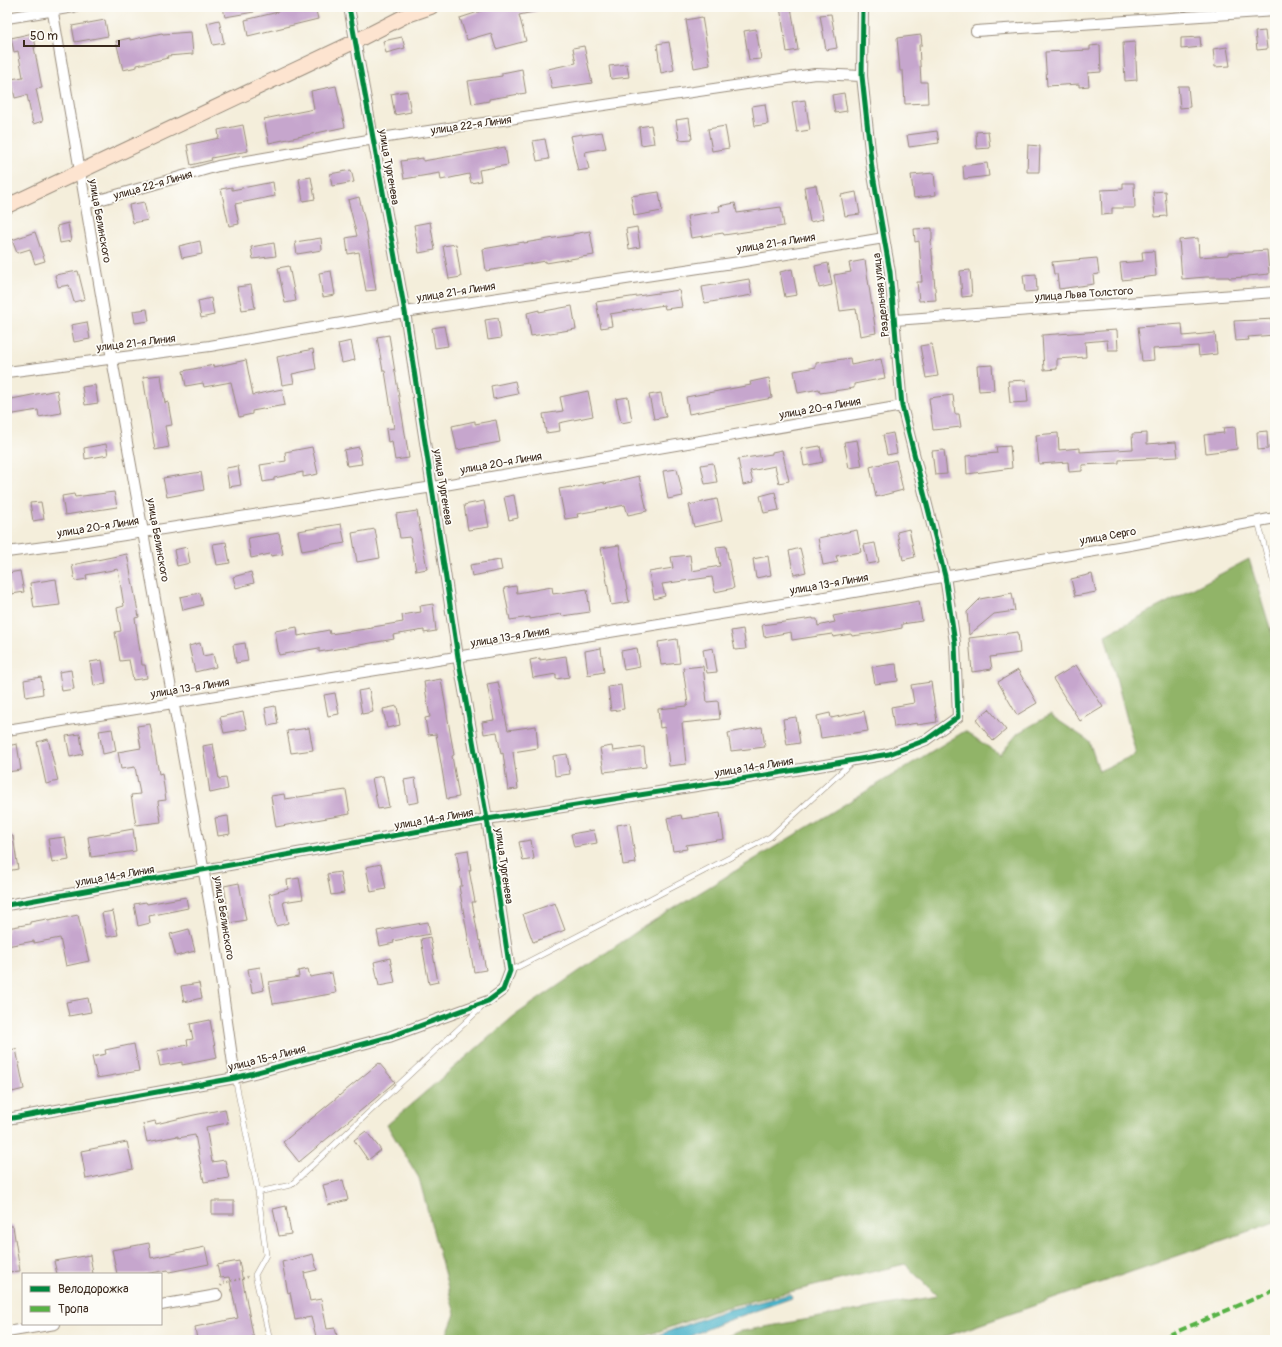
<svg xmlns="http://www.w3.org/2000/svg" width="1282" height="1347" viewBox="0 0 1282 1347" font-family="Pangolin,sans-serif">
<rect width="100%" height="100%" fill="#fdfcf7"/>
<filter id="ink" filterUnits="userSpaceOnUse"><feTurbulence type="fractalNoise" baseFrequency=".025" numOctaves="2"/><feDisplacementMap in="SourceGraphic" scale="8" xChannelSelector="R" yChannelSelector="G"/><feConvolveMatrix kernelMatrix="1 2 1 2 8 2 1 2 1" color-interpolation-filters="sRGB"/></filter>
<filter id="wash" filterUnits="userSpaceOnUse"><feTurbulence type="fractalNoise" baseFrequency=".012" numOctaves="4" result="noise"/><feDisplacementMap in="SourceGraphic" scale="16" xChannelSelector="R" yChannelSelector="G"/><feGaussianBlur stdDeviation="0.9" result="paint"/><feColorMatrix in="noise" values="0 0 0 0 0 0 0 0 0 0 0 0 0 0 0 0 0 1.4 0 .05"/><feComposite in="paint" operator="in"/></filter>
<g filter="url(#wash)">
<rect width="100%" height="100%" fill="#f4eedb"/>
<path fill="#91b468" stroke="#666f43" d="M1249,559L1275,644V1222L935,1340H716L737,1332L937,1296L905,1264L723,1308L635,1340H445L455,1314L419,1178L387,1125L514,1016L645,926L965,731L1000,755L1018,733L1050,715L1089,741L1099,771L1136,754L1105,635Z"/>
<path fill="#4cb4ca" stroke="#446f74" d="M791,1294L792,1298L726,1321L681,1340H645L723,1311Z"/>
<g id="blocks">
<path fill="#c6a6cd" d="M223,7H253L254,12L225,17Z
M277,7H315L318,19L248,36L245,20L278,12Z
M493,7H537L538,11L519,15L526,41L496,49L491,33L467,40L460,18Z
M780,7H791L798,50L787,52Z
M831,14L837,48L826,50L820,15Z
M702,17L710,65L694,68L686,20Z
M105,20L108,36L75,42L72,26Z
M219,20L224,43L213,45L207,23Z
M756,29L761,59L749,60L744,31Z
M1265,31L1267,49L1257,50L1255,32Z
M191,32L193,54L167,56L168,58L137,65V67L123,70L116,41L130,38V40L162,33L163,34Z
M33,33L36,47H34L42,88L36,89L43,121L33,124L27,95L15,98L11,79L23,77L18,51L14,52L11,38Z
M921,35L922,45H919L921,82H927L928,103L905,104L903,71H900L897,38Z
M402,37L405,48L386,53L383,41Z
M1200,37L1201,47L1181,49V38Z
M669,42L674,70L661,73L657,44Z
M1135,42L1137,80L1125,81L1123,43Z
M1100,45L1101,72L1088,73L1089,86L1079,87V84L1047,86L1045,52L1090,50V46Z
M584,46L592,83L552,89L548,69L576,63L573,48Z
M1227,47L1230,66L1215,67L1213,49Z
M627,64L629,77L611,79L609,66Z
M522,69L526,93L489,99V101L472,104L468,81L502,76V73Z
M336,86L345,127L269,143L264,119L314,109L311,91Z
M1178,86H1188L1190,107L1180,108Z
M407,91L411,112L395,115L391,94Z
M844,93L847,111L835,113L832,95Z
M805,100L810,130L797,132L792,102Z
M765,104L768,124L755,126L752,106Z
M689,118L692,139L679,140L676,120Z
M243,125L248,151L211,158L212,160L191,165L187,145L219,138L218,130Z
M651,125L654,143L641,145L639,127Z
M725,126L729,148L712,151L708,129Z
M937,131L939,143L909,147L907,135Z
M988,131L990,148L977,149L976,132Z
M602,132L606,148L585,152L589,169L578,171L570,136L582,134V135Z
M545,139L549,159L537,161L533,141Z
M1028,145L1040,146L1039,172H1027Z
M505,147L508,165L479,170L481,181L471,183L469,174L441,180L440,173L404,179L401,161L423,158V161Z
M987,163L989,176L964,179L963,166Z
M351,170L354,182L332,186L330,174Z
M934,173L936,195L914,198L911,175Z
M311,177L315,199L303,201L299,179Z
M273,182L275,196L235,204L239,224L229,226L221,189L232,187V190Z
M1123,183H1134L1135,208H1112V214L1102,215L1101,190L1123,189Z
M816,185L823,219L810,222L804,187Z
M1165,191L1167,216L1155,217L1153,192Z
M659,192L662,211L634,216L631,196Z
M856,192L860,214L845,216L841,195Z
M359,197L365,221L376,290L366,291L359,252L348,254L346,238L357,236L348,200Z
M144,202L148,220L133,223L129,205Z
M735,203L737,213L781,207L784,226L724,235L723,233L691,238L687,216L720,211L719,206Z
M430,222L435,250L419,253L414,225Z
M68,223L71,241L60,243L57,226Z
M637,227L640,247L629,249L626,229Z
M932,228V240L931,241L936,300L919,301L917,282H922L919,241L915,242L914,229Z
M590,231L594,255L546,263V261L486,271L483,249L524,242V243L573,235V234Z
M35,232L45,261L35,264L30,249L17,253L12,240Z
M321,238L322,250L297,254L295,242Z
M1198,238L1199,257L1228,255V253L1253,252V251L1267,250L1269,274L1248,276V277L1229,278V277H1206L1182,279L1179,240Z
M200,241L202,254L182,258L179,246Z
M274,243L276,256L253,259L251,247Z
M456,244L461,277L449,279L443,246Z
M1154,251L1156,276L1122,280L1120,263L1143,261L1142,252Z
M1097,258L1099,274L1093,275L1094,284L1059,289L1057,274H1054L1052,262Z
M865,260L876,333L860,336L856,309L840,311L834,275L851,272L849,263Z
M828,263L832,285L819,288L815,266Z
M289,266L296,301L285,303L278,268Z
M792,269L797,295L785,297L780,272Z
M970,270L972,296L962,297L960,271Z
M78,271L85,299L74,302L69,285L58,287L55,275Z
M331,271L335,295L323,297L319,273Z
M1036,274L1037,291L1025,292L1023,275Z
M749,279L752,295L705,303L702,287Z
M251,285L255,308L242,310L237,287Z
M679,290L682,307L665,309L664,305L610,314L612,326L601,328L596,302Z
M211,298L214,315L201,318L198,301Z
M572,306L576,329L531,336L527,313L539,310V312Z
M147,309L149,321L135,323L133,311Z
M498,318L501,338L488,340L485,320Z
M1275,319V335L1248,337L1249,340L1236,341L1234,321Z
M87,322L90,339L74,342L71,325Z
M1182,324L1183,336L1215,333L1217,354L1199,356L1198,346L1153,349L1154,360L1142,361L1138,327Z
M444,326L448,346L435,348L432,328Z
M1117,330L1118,350H1108L1107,340L1085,342L1086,357L1057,359V369L1044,370L1042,335Z
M389,335L409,458L395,460L392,441L388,442L386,429L394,428L385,371H383L377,337Z
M351,341L355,360L342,363L338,344Z
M932,344L938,376L926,378L920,346Z
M313,349L316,369L292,374L294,383L282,385L277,357Z
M850,358L851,365L881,359L885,378L854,384V388L820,393L819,389L798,393L794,371L816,367V363Z
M246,360L253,395L282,389L285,405L252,411V414L239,417L231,382L204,387L203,383L186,386L183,371L214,365V367Z
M992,365L994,390L979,391L977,366Z
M161,375L165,403L168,402L172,425L165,426L169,447L155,450L143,377Z
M769,378L772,398L689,414L686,397L751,385L750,382Z
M1026,380L1028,402L1010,403L1008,381Z
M515,381L518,394L493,399L491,386Z
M95,385L98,403L85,405L82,387Z
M57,390L61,413L39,417L38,410L8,415L7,400Z
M588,391L593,416L559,423L560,431L546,433L543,414L563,411L560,397Z
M661,393L666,417L654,419L649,395Z
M953,395L955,414H959L961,427L933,430L929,398Z
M628,397L632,421L621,423L616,399Z
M496,420L500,442L457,450L452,426L475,421V424Z
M1235,427L1237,449L1206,453L1204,435L1224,433L1223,428Z
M1267,431L1268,449L1258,450L1257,432Z
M893,433L897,453L887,455L883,435Z
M1058,433L1059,450L1080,448V452L1133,449L1132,434L1147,433V444L1176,442L1178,457L1119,460V463L1082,465V471L1069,472L1068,462L1039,464L1036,435Z
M857,440L862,466L849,468L844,442Z
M106,444L108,455L85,459L84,448Z
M820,446L823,462L804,466L801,449Z
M1010,446L1012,468L967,474L966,456L997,453L996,447Z
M312,447L318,474L303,477V472L274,478V480L263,482L260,465L286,461L285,452Z
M359,447L362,464L347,466L344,450Z
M782,450L789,481L779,483L775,466L750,471L753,483L743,485L738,459L772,454V452Z
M944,450L947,474L935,475L932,451Z
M896,460L903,490L876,497L870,467Z
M713,463L717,482L705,484L701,465Z
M238,466L241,485L229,487L226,468Z
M677,469L683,496L668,499L663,471Z
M201,472L204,490L167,497L163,478Z
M639,476L647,511L628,515L625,505L577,514L578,517L565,519L559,489L571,487L572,488L604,482V484Z
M114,492L117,507L65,515L62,496L74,494L75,497Z
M775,492L779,510L764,513L760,496Z
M514,495L518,518L509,520L504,497Z
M717,499L722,521L694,527L689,505Z
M484,501L489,527L468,530L464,505Z
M41,502L44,519L33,521L30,503Z
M417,511L427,569L416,571L410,537L400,538L396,514Z
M341,524L345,543L302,551L298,531Z
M375,529L380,558L357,562L352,533Z
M909,529L915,557L903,560L897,532Z
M857,530L861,552L836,556L838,562L823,565L818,538Z
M279,533L283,554L271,556L270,554L251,558L248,538Z
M226,542L230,563L217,565L213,544Z
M875,543L879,562L868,564L864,545Z
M619,545L629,602L611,605L601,548Z
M726,546L734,588L715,592L712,577L662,584L665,596L654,599L649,572L673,568L671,557L690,555L692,571L720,566L716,547Z
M187,547L190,563L177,566L174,550Z
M800,548L806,572L794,575L789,551Z
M127,554L139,617L135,618L142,665H145L147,678L133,680L129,660L120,661L115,632L121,631L117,608L124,606L118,569L86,575L87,579L75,581L72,565Z
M768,556L771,575L756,578L753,559Z
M500,560L502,570L472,576L470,565Z
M20,571L24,592L12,594L8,573Z
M251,572L254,583L236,588L233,577Z
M1092,574L1096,592L1075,596L1071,579Z
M56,579L60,605L34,608L30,583Z
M516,586L517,593L552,587L553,594L587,589L590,612L562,616L561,614L530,619V617L510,620L504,588Z
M200,593L203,605L183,610L180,597Z
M1012,593L1015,611L994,614L969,635L967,612L980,599Z
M919,601L922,621L902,624V628L882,632L852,636L851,634L833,637L832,634L792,640L791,632L764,637L762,625L813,618V619H817L818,626L835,622L833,616Z
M433,604L436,631L424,633V630L393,635L394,639L319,652V648L279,655L275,631L297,627L298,636L329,630L330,634L373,628V627L403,622L402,615L421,612L420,606Z
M743,629L746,649L735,650L731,631Z
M1018,632L1020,653L990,657L992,669L972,672L969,638Z
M677,639L680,663L661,665L658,642Z
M200,643L203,656L213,654L216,667L195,672L189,646Z
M245,643L248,661L236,663L233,645Z
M601,648L604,672L588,675L585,651Z
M637,648L640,667L624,670L621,651Z
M713,648L717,672L707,673L703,650Z
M566,656L569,677L556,679V674L533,678L530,660L540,658V660Z
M102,660L106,684L94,686L90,662Z
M896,664L898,681L875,684L872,667Z
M1076,665L1103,707L1080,721L1053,679Z
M703,666L707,702L718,701L720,719L682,723L686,764L669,766L665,727L660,728L658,709L687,706L688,704L683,668Z
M71,670L74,689L62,691L59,672Z
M1018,670L1037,703L1017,715L998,682Z
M41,677L43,694L26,697L24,680Z
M441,679L454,755L452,756L459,797L447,799L436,734L428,735L425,718L430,717L424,682Z
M498,682L508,730L536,726L538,748L513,752L518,789L508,790L503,753L501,754L497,732L484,734L482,722L494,720L487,684Z
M931,682L937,722L917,725V723L894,727L891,707L914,703L911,685Z
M621,685L624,709L611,711L608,687Z
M369,689L373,712L362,714L358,691Z
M335,693L339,714L328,716L324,695Z
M275,706L278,724L268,726L265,708Z
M397,706L400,725L387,728L383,709Z
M989,709L1006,730L993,741L976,720Z
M864,711L868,731L821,738L817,716L830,713L831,718Z
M243,712L247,729L224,733L220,717Z
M796,717L800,743L787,745L783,719Z
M150,724L159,774L162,773L166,800L158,801L161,822L136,825L131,795L140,794L135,767L121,769L118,752L141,748L137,726Z
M762,727L765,747L731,751L728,733Z
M309,728L313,750L291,753L287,731Z
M112,729L116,751L103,754L99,731Z
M80,734L83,754L70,757L66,736Z
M48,739L58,781L46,784L37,742Z
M17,744L21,770L7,772V746Z
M213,744L219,779L226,778L228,789L210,793L203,746Z
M612,746L613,751L644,747L646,767L604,772L600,748Z
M567,754L570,774L555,776L553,756Z
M383,776L389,807L378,809L372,778Z
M415,778L419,802L408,804L404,780Z
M346,790L350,814L276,827L271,796L284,794L285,799Z
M720,813L724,839L686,845L687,849L673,851L667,818L681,815L682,819Z
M228,816L230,834L218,836L215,818Z
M630,823L636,863L623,865L617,825Z
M133,829L136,851L91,857L88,837Z
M594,830L597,843L574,847L571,834Z
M7,836H13L18,869L7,871Z
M65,837L69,860L52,863L48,839Z
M531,840L534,859L523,861L519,842Z
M468,850L471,870H469L475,902H472L479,941L480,940L486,970L474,972L459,886H462L456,852Z
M381,864L386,889L371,892L366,867Z
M340,872L344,893L331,895L327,874Z
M299,878L303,899L283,902L288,923L276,926L269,894L288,889L287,880Z
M239,883L246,920L230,923L224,886Z
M186,897L188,908L149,916L150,923L138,926L134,904L146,902L147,904Z
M555,903L565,930L533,942L523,914Z
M113,911L118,935L107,937L102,913Z
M78,915L89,961L66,966L60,938L34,943V941L7,946V928L30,924V922L47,919L48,921Z
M428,922L430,934L393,941L394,943L380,946L377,931Z
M189,929L195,951L176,956L170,934Z
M430,937L438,982L429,984L421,939Z
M390,958L395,983L379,986L374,962Z
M260,967L264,990L252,993L248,969Z
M308,969L310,977L332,973L336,993L273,1004L269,982L299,977L298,971Z
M199,983L202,998L184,1002L181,986Z
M88,998L91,1012L69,1016L66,1002Z
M210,1020L217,1058L182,1065V1062L160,1066L157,1051L188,1045L187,1040L193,1039L190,1024Z
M134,1044L139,1071L97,1078L92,1057L106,1054L105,1050Z
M16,1049L24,1089L12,1092L7,1066V1050Z
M379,1063L395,1082L299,1162L283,1142Z
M225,1109L228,1123L206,1127L212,1162L225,1160L229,1178L204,1182L195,1135L178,1138V1136L147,1142L143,1124L155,1121L156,1124L194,1115Z
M366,1131L381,1150L368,1160L354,1140Z
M127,1142L133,1169L86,1179L81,1151Z
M343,1180L348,1200L328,1205L323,1185Z
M212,1201H234V1214H212Z
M286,1206L291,1234L279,1236L273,1209Z
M7,1226H13L20,1271L7,1272Z
M149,1243L151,1258L205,1247L209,1264L169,1272L168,1270L145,1274H117L112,1250Z
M313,1254L317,1270L304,1273L310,1301L321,1299L327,1329L335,1328L338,1340H317L311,1317L295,1320L290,1292L288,1293L282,1262Z
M90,1255L93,1274H57L54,1261Z
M239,1261L254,1340H197L195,1327L238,1318L229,1277L220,1278L217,1265Z"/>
</g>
</g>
<g filter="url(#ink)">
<use href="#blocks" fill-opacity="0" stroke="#988c7c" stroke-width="1"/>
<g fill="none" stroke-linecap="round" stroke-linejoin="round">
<defs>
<path id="service" d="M1258,521L1275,588
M510,971L770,837L852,762
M235,1078L258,1192L291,1185L483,1006
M258,1192L266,1255L255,1275L270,1340"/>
<path id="minor" d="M52,7L112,359L213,923L235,1078
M7,18L74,7
M976,31L1275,11
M85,204L218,166L374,139L815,74L862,76
M895,320L1275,292
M7,372L210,346L405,312L739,262L884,238
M7,552L67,544L433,487L902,406
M7,730L813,599L1130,545L1275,518
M7,905L487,819L760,776L889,754L926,740L958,717L955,643L945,576L902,406L890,272L872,169L862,76L863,7
M7,1119L235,1078L389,1037L488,1001L503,990L510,971L487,819L458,657L405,312L349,7
M161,1305L217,1295
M7,1332L55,1324"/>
<path id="secondary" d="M7,206L356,41L405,16L431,7"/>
</defs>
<use href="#service" stroke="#988c7c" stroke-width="6"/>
<use href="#minor" stroke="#988c7c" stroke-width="12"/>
<use href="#secondary" stroke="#988c7c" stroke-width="16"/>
<path stroke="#988c7c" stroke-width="2.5" stroke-dasharray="1 3" stroke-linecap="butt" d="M221,1286L223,1283L248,1277"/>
<use href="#service" stroke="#fff" stroke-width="5"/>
<use href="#minor" stroke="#fff" stroke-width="10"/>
<use href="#secondary" stroke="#fde4d0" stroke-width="14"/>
<path stroke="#57b245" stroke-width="4" stroke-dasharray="8 4" stroke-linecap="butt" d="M1157,1340L1275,1290"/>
<defs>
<path id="cycleway" d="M7,905L487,819L760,776L889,754L926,740L958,717L955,643L945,576L902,406L890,272L872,169L862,76L863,7
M7,1119L235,1078L389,1037L488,1001L503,990L510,971L487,819L458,657L405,312L349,7"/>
</defs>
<use href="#cycleway" stroke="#fdfcf7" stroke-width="8"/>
<use href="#cycleway" stroke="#00873e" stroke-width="5"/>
</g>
</g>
<g text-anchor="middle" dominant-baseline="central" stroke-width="3.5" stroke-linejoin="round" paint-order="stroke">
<g font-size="11" fill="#3b2a1e" stroke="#fdfcf7">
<text transform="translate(471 125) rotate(-8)">улица 22-я Линия</text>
<text transform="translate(389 167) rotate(80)">улица Тургенева</text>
<text transform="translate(153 185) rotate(-16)">улица 22-я Линия</text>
<text transform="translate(100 221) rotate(80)">улица Белинского</text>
<text transform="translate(776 243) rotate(-9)">улица 21-я Линия</text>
<text transform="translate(456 292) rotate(-9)">улица 21-я Линия</text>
<text transform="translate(1084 294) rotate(-4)">улица Льва Толстого</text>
<text transform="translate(881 295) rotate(-96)">Раздельная улица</text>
<text transform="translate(136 343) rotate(-7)">улица 21-я Линия</text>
<text transform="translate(820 408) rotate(-10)">улица 20-я Линия</text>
<text transform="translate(501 463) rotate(-10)">улица 20-я Линия</text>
<text transform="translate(443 487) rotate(81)">улица Тургенева</text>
<text transform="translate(98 527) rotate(-9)">улица 20-я Линия</text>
<text transform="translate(1108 536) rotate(-10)">улица Серго</text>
<text transform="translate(158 540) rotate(80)">улица Белинского</text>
<text transform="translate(829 584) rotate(-10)">улица 13-я Линия</text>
<text transform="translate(510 637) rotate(-9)">улица 13-я Линия</text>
<text transform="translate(190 688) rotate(-9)">улица 13-я Линия</text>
<text transform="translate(754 767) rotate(-9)">улица 14-я Линия</text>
<text transform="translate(434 819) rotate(-10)">улица 14-я Линия</text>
<text transform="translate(504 866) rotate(82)">улица Тургенева</text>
<text transform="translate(115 876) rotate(-10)">улица 14-я Линия</text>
<text transform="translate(224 918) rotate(81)">улица Белинского</text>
<text transform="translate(267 1058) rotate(-14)">улица 15-я Линия</text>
</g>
</g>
<rect width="1282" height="1347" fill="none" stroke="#fdfcf7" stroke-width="24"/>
<rect x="22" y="1273" width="140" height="52" fill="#fdfcf7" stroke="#afa8a0"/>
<rect x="30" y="1286" width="20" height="6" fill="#00873e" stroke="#afa8a0"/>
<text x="58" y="1293" font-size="12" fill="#3b2a1e">Велодорожка</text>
<rect x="30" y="1306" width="20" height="6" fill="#57b245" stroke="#afa8a0"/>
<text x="58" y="1313" font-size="12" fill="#3b2a1e">Тропа</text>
<path d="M24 40v6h95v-6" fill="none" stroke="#3b2a1e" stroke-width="2"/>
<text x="30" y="40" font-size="12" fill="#3b2a1e" stroke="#fdfcf7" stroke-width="3" paint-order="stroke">50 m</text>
</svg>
